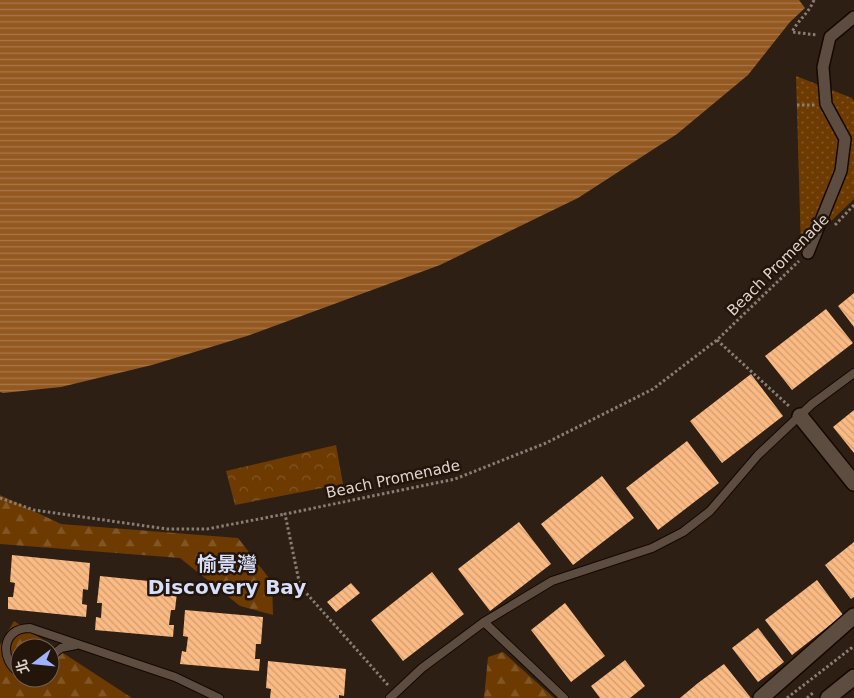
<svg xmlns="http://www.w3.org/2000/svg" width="854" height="698" viewBox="0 0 854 698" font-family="'DejaVu Sans','Noto Sans TC',sans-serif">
<defs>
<pattern id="grass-dots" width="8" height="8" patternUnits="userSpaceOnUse" patternTransform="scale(1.25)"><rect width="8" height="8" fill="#6d3b02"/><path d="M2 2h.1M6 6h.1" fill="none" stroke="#815626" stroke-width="1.8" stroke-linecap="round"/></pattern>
<pattern id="forest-firs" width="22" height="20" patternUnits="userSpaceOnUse" patternTransform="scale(1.25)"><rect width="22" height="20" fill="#6d3b02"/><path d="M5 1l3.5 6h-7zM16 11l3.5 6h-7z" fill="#815626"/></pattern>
<pattern id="park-crowns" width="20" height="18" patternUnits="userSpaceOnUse" patternTransform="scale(1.25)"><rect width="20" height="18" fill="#6d3b02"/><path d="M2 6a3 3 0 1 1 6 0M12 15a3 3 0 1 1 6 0" fill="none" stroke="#815626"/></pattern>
<pattern id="water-rules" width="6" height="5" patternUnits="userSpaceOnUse" patternTransform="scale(1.25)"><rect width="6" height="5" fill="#945921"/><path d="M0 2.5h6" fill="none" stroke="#a7784a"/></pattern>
<pattern id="building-back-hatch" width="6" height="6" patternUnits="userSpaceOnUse" patternTransform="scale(1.25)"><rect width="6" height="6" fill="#fcba83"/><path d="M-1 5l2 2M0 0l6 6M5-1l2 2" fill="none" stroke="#ce9c72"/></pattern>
</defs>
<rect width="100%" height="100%" fill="#2d1f13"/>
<path fill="url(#grass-dots)" d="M796,76L852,98L854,102V199L801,250Z"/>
<path fill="url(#forest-firs)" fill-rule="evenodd" d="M0,495L61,524L238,538L272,582L273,615L240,606L180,558L0,544Z
M14,621L132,698H0V645ZM20,648H50V678H20Z
M503,652L554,698H484L488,657Z"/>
<path fill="url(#park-crowns)" d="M336,445L343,484L235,505L226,471Z"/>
<path fill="url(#water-rules)" d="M0,0H799L805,8L790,22L748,75L677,134L578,198L440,265L247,336L152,365L61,387L3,393L0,392Z"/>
<path fill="url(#building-back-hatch)" d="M854,293V327L838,306Z
M826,309L853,343L792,390L765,356Z
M751,374L783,416L722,463L690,421Z
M854,410V453L833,427Z
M687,441L719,483L658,530L626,488Z
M602,476L634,518L573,565L541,524Z
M519,522L551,564L490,611L458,569Z
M854,542V597L851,599L825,565Z
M12,555L90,563L88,590L83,589L82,604L87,605L86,617L8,609V597H13L15,583L10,582Z
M432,572L464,614L403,661L371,620Z
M100,576L178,584L175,610H171L169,625H174L173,637L95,630L96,617L101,618L102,603H97Z
M817,580L843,615L792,655L765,620Z
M351,583L360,593L336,612L327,602Z
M565,603L605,656L571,682L531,630Z
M185,610L263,617L261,644H256L255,659H260L259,671L180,664L182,651L186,652L188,637L183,636Z
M758,628L784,662L758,682L732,648Z
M625,660L645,686L630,698H600L591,686Z
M268,661L346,669L344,696L339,695V698H270L271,689L266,688Z
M724,664L751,698H680L698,683Z"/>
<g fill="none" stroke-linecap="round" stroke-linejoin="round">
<defs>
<path id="service" d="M484,622L564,698
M50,657L61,648L76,645
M20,673C0,661 0,628 30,628L175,677L219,698
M390,698L422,668L484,622L552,581L652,548L683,532L710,511L758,455L812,404L854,373"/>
<path id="pedestrian" d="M808,253L841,171L845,139L826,104L823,67L830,37L854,17"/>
<path id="minor" d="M800,416L854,483
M761,698L854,616"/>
<path id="tertiary" d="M828,698L854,677"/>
</defs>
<use href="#service" stroke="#150801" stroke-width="10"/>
<use href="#pedestrian" stroke="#150801" stroke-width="14"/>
<use href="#minor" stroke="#150801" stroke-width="18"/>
<use href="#tertiary" stroke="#150801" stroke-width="18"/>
<path stroke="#897d74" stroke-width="3" stroke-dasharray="2.5 2.5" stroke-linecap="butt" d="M814,0C809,13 798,20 792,32L817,35
M797,105H815
M835,225L854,205
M717,340L790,407
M0,498L34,510L167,529H207L285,514
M388,685L300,586L285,514L455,479L546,443L653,389L717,340L799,261
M787,698L854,646
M807,698L814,692"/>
<use href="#service" stroke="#5d4d40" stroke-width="8"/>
<use href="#pedestrian" stroke="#5d4d40" stroke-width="11"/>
<use href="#minor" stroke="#5d4d40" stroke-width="15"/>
<use href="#tertiary" stroke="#5d4d40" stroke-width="15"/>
</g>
<g text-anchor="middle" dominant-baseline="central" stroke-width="5" stroke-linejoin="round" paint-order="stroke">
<g font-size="15" fill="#dfd5ce" stroke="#23150a">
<text transform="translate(778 265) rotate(-45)">Beach Promenade</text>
<text transform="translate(393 479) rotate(-12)">Beach Promenade</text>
</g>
<g font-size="20" font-weight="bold" fill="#d6dffb" stroke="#23150a">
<text x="227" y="564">愉景灣<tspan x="227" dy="23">Discovery Bay</tspan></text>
</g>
</g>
<g transform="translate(35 663) rotate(254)"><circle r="24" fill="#23150a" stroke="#6e6258"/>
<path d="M0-4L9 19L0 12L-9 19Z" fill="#9db4fd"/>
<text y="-8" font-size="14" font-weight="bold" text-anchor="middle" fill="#dfd5ce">北</text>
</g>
</svg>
